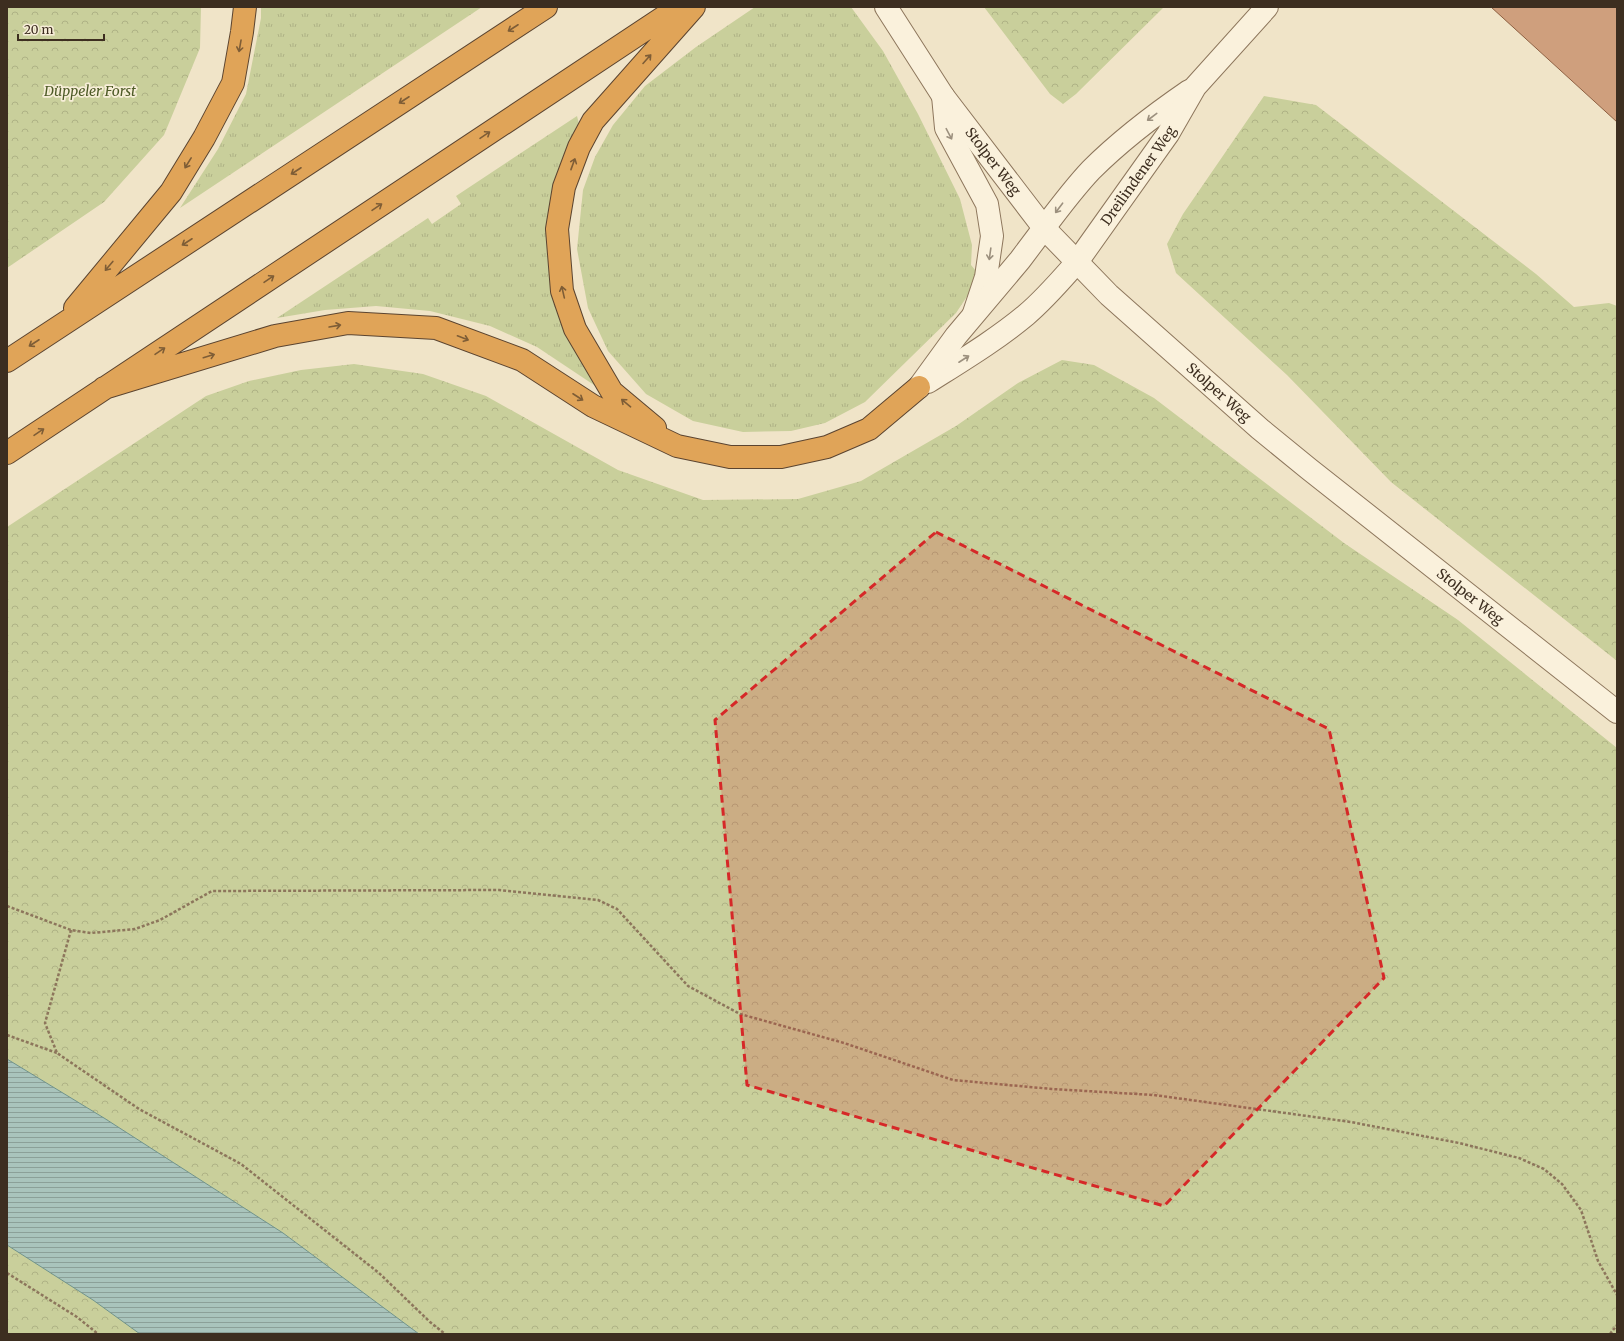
<svg xmlns="http://www.w3.org/2000/svg" width="1624" height="1341" viewBox="0 0 1624 1341" font-family="Merriweather,serif">
<defs>
<pattern id="grass-tufts" width="24" height="20" patternUnits="userSpaceOnUse"><rect width="24" height="20" fill="#c9cf9b"/><path d="M3 7l-1-3M5 7V3M7 7l1-3M15 17l-1-3M17 17v-4M19 17l1-3" fill="none" stroke="#aeb285"/></pattern>
<pattern id="forest-crowns" width="20" height="18" patternUnits="userSpaceOnUse"><rect width="20" height="18" fill="#c9cf9b"/><path d="M2 6a3 3 0 1 1 6 0M12 15a3 3 0 1 1 6 0" fill="none" stroke="#aeb285"/></pattern>
<pattern id="water-rules" width="6" height="5" patternUnits="userSpaceOnUse"><rect width="6" height="5" fill="#a9c4bc"/><path d="M0 2.5h6" fill="none" stroke="#8ba098"/></pattern>
</defs>
<rect width="100%" height="100%" fill="#f0e4c8"/>
<path fill="url(#grass-tufts)" d="M261,7H482L180,208L218,149L246,94L261,18Z
M755,7H851L883,51L918,114L960,199L972,245L971,265L976,271L970,292L956,313L865,402L825,423L791,431L743,432L693,421L646,394L608,351L588,308L577,249L583,190L595,157L613,125L645,86L696,47Z
M577,116L579,124L550,263L606,393L537,347L490,326L430,311L376,306L325,310L277,318L428,218L432,224L461,204L456,196Z"/>
<path fill="url(#forest-crowns)" d="M7,7H201L200,48L164,135L104,202L7,268Z
M984,7H1164L1076,94L1063,104L1050,94Z
M1264,96L1316,105L1536,274L1574,307L1609,303L1617,306V661L1391,482L1287,375L1176,273L1167,244L1183,214Z
M1062,360L1094,365L1154,398L1344,543L1458,620L1617,748V1334H419L283,1233L104,1118L7,1059V527L206,396L249,381L301,370L354,364L423,374L486,396L618,470L703,500L798,499L861,481L956,426L1018,383Z
M7,1245L93,1300L140,1334H7Z"/>
<path fill="url(#water-rules)" stroke="#6f938a" d="M7,1059L104,1118L283,1233L419,1334H140L93,1300L7,1245Z"/>
<path fill="#cf9f7d" stroke="#8d5f41" d="M1491,7H1617V122Z"/>
<g fill="none" stroke-linecap="round" stroke-linejoin="round">
<defs>
<g id="minor">
<path d="M1044,228C1059,208 1074,188 1091,170C1121,140 1154,115 1189,91"/>
<path id="s1" d="M1077,262L1168,134L1195,87L1267,7"/>
</g>
<g id="tertiary">
<path id="s2" d="M886,7L943,96L1044,228L1109,295L1260,429L1309,469L1617,712"/>
<path d="M943,96L946,128L987,204L992,236L986,277L974,313"/>
<path d="M928,382C961,361 996,340 1026,315C1045,299 1061,280 1077,262"/>
<path d="M919,387L956,336L1020,260L1044,228"/>
</g>
<path id="motorway" d="M75,308L171,192L204,138L233,83L242,32L245,7
M7,361L546,7
M104,388L275,336L348,323L436,328L522,360L593,406L677,446L730,457H781L827,447L869,429L919,387
M655,428L612,392L575,329L562,291L557,229L564,187L579,147L593,121L694,7
M7,453L679,7"/>
</defs>
<use href="#minor" stroke="#8d765c" stroke-width="24"/>
<use href="#tertiary" stroke="#8d765c" stroke-width="24"/>
<use href="#motorway" stroke="#5b4430" stroke-width="24"/>
<path stroke="#8d765c" stroke-width="2.5" stroke-dasharray="3 2" stroke-linecap="butt" d="M7,906L71,930L91,933L135,929L160,920L212,891L499,890L598,900L617,909L688,986L740,1014L844,1043L953,1080L1052,1089L1154,1095L1351,1122L1459,1143L1519,1158L1544,1169L1562,1184L1581,1210L1598,1261L1617,1295
M71,930L45,1023L57,1053L139,1109L241,1164L379,1273L430,1322L445,1334
M7,1035L57,1053
M7,1273L77,1317L98,1334
M1610,1334L1617,1325"/>
<use href="#minor" stroke="#faf1dc" stroke-width="22"/>
<use href="#tertiary" stroke="#faf1dc" stroke-width="22"/>
<use href="#motorway" stroke="#e0a458" stroke-width="22"/>
</g>
<defs><path id="oneway-shaft" d="M-6 0H5M1.5-3L5.5 0L1.5 3" fill="none" stroke-width="1.6" stroke-linecap="round" stroke-linejoin="round"/></defs>
<g stroke="#7e5d36">
<use href="#oneway-shaft" transform="translate(513 28) rotate(147)"/>
<use href="#oneway-shaft" transform="translate(240 46) rotate(100)"/>
<use href="#oneway-shaft" transform="translate(647 59) rotate(-48)"/>
<use href="#oneway-shaft" transform="translate(404 100) rotate(147)"/>
<use href="#oneway-shaft" transform="translate(485 135) rotate(-34)"/>
<use href="#oneway-shaft" transform="translate(188 163) rotate(122)"/>
<use href="#oneway-shaft" transform="translate(573 164) rotate(-70)"/>
<use href="#oneway-shaft" transform="translate(296 171) rotate(147)"/>
<use href="#oneway-shaft" transform="translate(377 207) rotate(-34)"/>
<use href="#oneway-shaft" transform="translate(187 242) rotate(147)"/>
<use href="#oneway-shaft" transform="translate(109 266) rotate(130)"/>
<use href="#oneway-shaft" transform="translate(269 279) rotate(-34)"/>
<use href="#oneway-shaft" transform="translate(563 292) rotate(-103)"/>
<use href="#oneway-shaft" transform="translate(335 326) rotate(-10)"/>
<use href="#oneway-shaft" transform="translate(463 338) rotate(21)"/>
<use href="#oneway-shaft" transform="translate(34 343) rotate(147)"/>
<use href="#oneway-shaft" transform="translate(160 351) rotate(-34)"/>
<use href="#oneway-shaft" transform="translate(209 356) rotate(-17)"/>
<use href="#oneway-shaft" transform="translate(578 397) rotate(33)"/>
<use href="#oneway-shaft" transform="translate(626 403) rotate(-140)"/>
<use href="#oneway-shaft" transform="translate(39 432) rotate(-34)"/>
</g>
<g stroke="#9c907e">
<use href="#oneway-shaft" transform="translate(1152 117) rotate(143)"/>
<use href="#oneway-shaft" transform="translate(949 134) rotate(62)"/>
<use href="#oneway-shaft" transform="translate(1059 208) rotate(127)"/>
<use href="#oneway-shaft" transform="translate(990 254) rotate(98)"/>
<use href="#oneway-shaft" transform="translate(964 359) rotate(-33)"/>
</g>
<path fill="#d62828" fill-opacity="0.2" stroke="#d62828" stroke-width="3" stroke-dasharray="8 5" stroke-linejoin="round" d="M936,532L1329,729L1384,978L1164,1206L747,1085L715,720Z"/>
<g text-anchor="middle" dominant-baseline="central" stroke-width="3.5" stroke-linejoin="round" paint-order="stroke">
<g font-size="14" font-style="italic" fill="#4d5a26" stroke="#f7eed8">
<text x="90" y="91">Düppeler Forst</text>
</g>
<g font-size="14" fill="#3d2e20" stroke="#f7eed8">
<text stroke="none"><textPath href="#s2" startOffset="188">Stolper Weg</textPath></text>
<text stroke="none"><textPath href="#s1" startOffset="106">Dreilindener Weg</textPath></text>
<text stroke="none"><textPath href="#s2" startOffset="512">Stolper Weg</textPath></text>
<text stroke="none"><textPath href="#s2" startOffset="836">Stolper Weg</textPath></text>
</g>
</g>
<rect width="1624" height="1341" fill="none" stroke="#3d2e20" stroke-width="16"/>
<path d="M18 34v6h86v-6" fill="none" stroke="#3d2e20" stroke-width="2"/>
<text x="24" y="34" font-size="12" fill="#3d2e20" stroke="#f7eed8" stroke-width="3" paint-order="stroke">20 m</text>
</svg>
